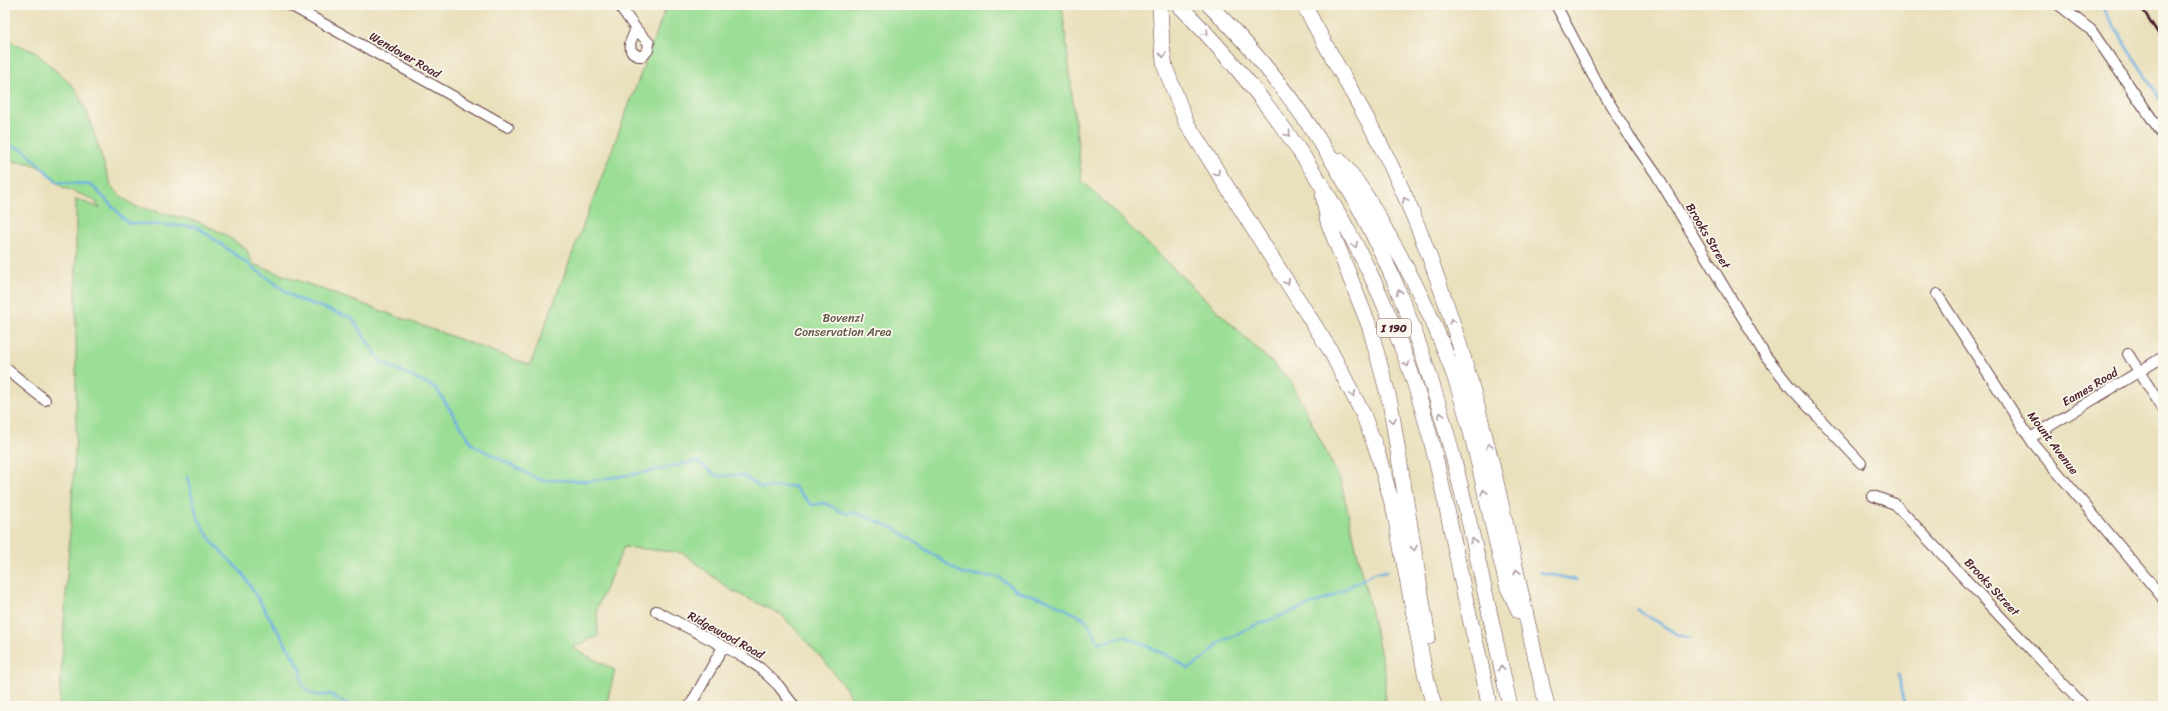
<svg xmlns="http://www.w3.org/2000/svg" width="2168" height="711" viewBox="0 0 2168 711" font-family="Sriracha,sans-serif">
<rect width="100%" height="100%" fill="#fbf7ec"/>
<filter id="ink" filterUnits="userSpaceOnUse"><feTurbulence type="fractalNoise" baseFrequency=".025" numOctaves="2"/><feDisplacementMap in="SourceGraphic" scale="8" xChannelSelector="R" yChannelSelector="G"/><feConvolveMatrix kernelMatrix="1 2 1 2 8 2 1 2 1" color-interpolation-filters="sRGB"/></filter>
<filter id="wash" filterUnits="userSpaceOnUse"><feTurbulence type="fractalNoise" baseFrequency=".012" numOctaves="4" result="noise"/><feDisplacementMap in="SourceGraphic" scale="16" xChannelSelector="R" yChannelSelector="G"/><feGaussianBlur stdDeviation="0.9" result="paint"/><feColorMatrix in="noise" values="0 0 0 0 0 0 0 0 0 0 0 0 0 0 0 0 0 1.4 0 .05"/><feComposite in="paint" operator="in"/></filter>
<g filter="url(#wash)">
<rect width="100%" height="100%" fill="#e9e0bc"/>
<path fill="#9bde95" stroke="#727e60" d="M667,5H1062L1082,181L1291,381L1341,482L1385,673V706H854L847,690L826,663L782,615L729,589L683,553L624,547L597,608L598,636L572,648L615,670L606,706H59L76,433V199L100,208L93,199L62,187L43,169L30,163L5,161V40L35,52L75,88L88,115L111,186L123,198L135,206L199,222L224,234L246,249L253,264L530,365Z"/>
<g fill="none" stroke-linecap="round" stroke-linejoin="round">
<path stroke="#6cb0e2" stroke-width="2.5" d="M2101,5L2163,104
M5,144L24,150L57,182L92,185L128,223L197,227L295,298L352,318L381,362L436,388L473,445L540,480L591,481L658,470L697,461L717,476L742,475L762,488L793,486L812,505L825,503L846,514L854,512L894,528L962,574L999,577L1017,591L1048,600L1085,619L1100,643L1125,636L1171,657L1188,669L1205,658L1219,643L1251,627L1331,597L1374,573L1387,571
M187,477L197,516L207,534L214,544L243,574L301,669L302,685C311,695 316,697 330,694L342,702L355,706
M1540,572L1576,580
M1637,609L1678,635L1691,638
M1898,674L1906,706"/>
</g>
</g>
<g filter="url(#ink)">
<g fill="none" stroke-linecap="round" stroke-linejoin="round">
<defs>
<path id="minor" d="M290,5L508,127
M619,5L636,29L649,43L648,50L643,56H638L631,51L630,43L636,29
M1556,5L1593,76L1630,137L1656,174L1765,355L1791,388L1861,463
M2059,5L2091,30L2163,135
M1937,294L2033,443L2163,598
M2128,354L2163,409
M5,368L45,400
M2030,438L2163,357
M1873,496L1895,504L2084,706
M656,611L744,657L760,668L778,685L794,706
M690,706L723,647"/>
<path id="highway" d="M1160,5L1162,46L1165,67L1186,122L1330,350L1363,414L1377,451L1394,510L1425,673L1434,706
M1179,5C1276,103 1353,219 1402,348C1431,423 1447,508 1463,587C1471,627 1483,666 1489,706
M1209,5C1295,89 1363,198 1406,310C1456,437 1480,574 1510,706
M1304,5C1327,49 1353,92 1376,136C1402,185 1424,239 1442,292C1490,427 1513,567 1547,706
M1339,160C1360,182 1375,211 1390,238C1416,283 1438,329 1455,378C1478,446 1489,519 1508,588L1519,611
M1323,195L1328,222L1370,328L1390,402L1428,637"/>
</defs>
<use href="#minor" stroke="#623c41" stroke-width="12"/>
<use href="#highway" stroke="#623c41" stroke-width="16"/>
<use href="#minor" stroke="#fff" stroke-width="10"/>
<use href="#highway" stroke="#fff" stroke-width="15"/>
<path stroke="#4a1f2b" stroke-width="2.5" d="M2140,5L2163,41"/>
</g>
<defs><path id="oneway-chevron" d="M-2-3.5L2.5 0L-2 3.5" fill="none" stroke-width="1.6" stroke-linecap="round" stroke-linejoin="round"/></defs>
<g stroke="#ae9aa0">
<use href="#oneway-chevron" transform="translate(1206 33) rotate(47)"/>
<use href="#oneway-chevron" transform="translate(1163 55) rotate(80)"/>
<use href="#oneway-chevron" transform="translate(1288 134) rotate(54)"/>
<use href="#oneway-chevron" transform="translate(1217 173) rotate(57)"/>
<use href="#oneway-chevron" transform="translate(1405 200) rotate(-114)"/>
<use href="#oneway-chevron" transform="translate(1355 245) rotate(62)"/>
<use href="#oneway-chevron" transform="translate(1287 282) rotate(58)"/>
<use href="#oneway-chevron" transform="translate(1399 292) rotate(-113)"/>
<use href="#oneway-chevron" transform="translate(1452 321) rotate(-108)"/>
<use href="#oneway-chevron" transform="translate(1407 364) rotate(73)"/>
<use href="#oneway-chevron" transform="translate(1353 394) rotate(65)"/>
<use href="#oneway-chevron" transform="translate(1441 415) rotate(-106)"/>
<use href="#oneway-chevron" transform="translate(1393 420) rotate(80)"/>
<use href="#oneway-chevron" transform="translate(1489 446) rotate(-105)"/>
<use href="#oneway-chevron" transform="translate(1484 492) rotate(-103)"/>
<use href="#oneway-chevron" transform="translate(1473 541) rotate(-102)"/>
<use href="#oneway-chevron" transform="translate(1414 548) rotate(81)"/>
<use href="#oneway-chevron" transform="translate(1517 572) rotate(-102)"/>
<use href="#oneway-chevron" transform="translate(1501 668) rotate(-103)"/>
</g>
</g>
<g text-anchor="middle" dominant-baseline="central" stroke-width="3.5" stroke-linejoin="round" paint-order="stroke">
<rect fill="#fbf7ec" stroke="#7f6065" stroke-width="1" x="1377" y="319" width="34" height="18" rx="3"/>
<g font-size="11" font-weight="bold" fill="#4a1f2b">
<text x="1394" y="328">I 190</text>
</g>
<g font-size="12" fill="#4a1f2b" stroke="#fbf7ec">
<text transform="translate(405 55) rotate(30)">Wendover Road</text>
<text transform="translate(1708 236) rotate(59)">Brooks Street</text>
<text transform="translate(2090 387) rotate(-31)">Eames Road</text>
<text transform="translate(2053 443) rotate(53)">Mount Avenue</text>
<text transform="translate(1992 587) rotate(47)">Brooks Street</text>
<text transform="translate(726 635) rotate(29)">Ridgewood Road</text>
</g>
<g font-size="12" fill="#62584b" stroke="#fbf7ec">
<text x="843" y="318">Bovenzi<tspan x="843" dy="14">Conservation Area</tspan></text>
</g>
</g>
<rect width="2168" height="711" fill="none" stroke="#fbf7ec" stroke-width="20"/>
</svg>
